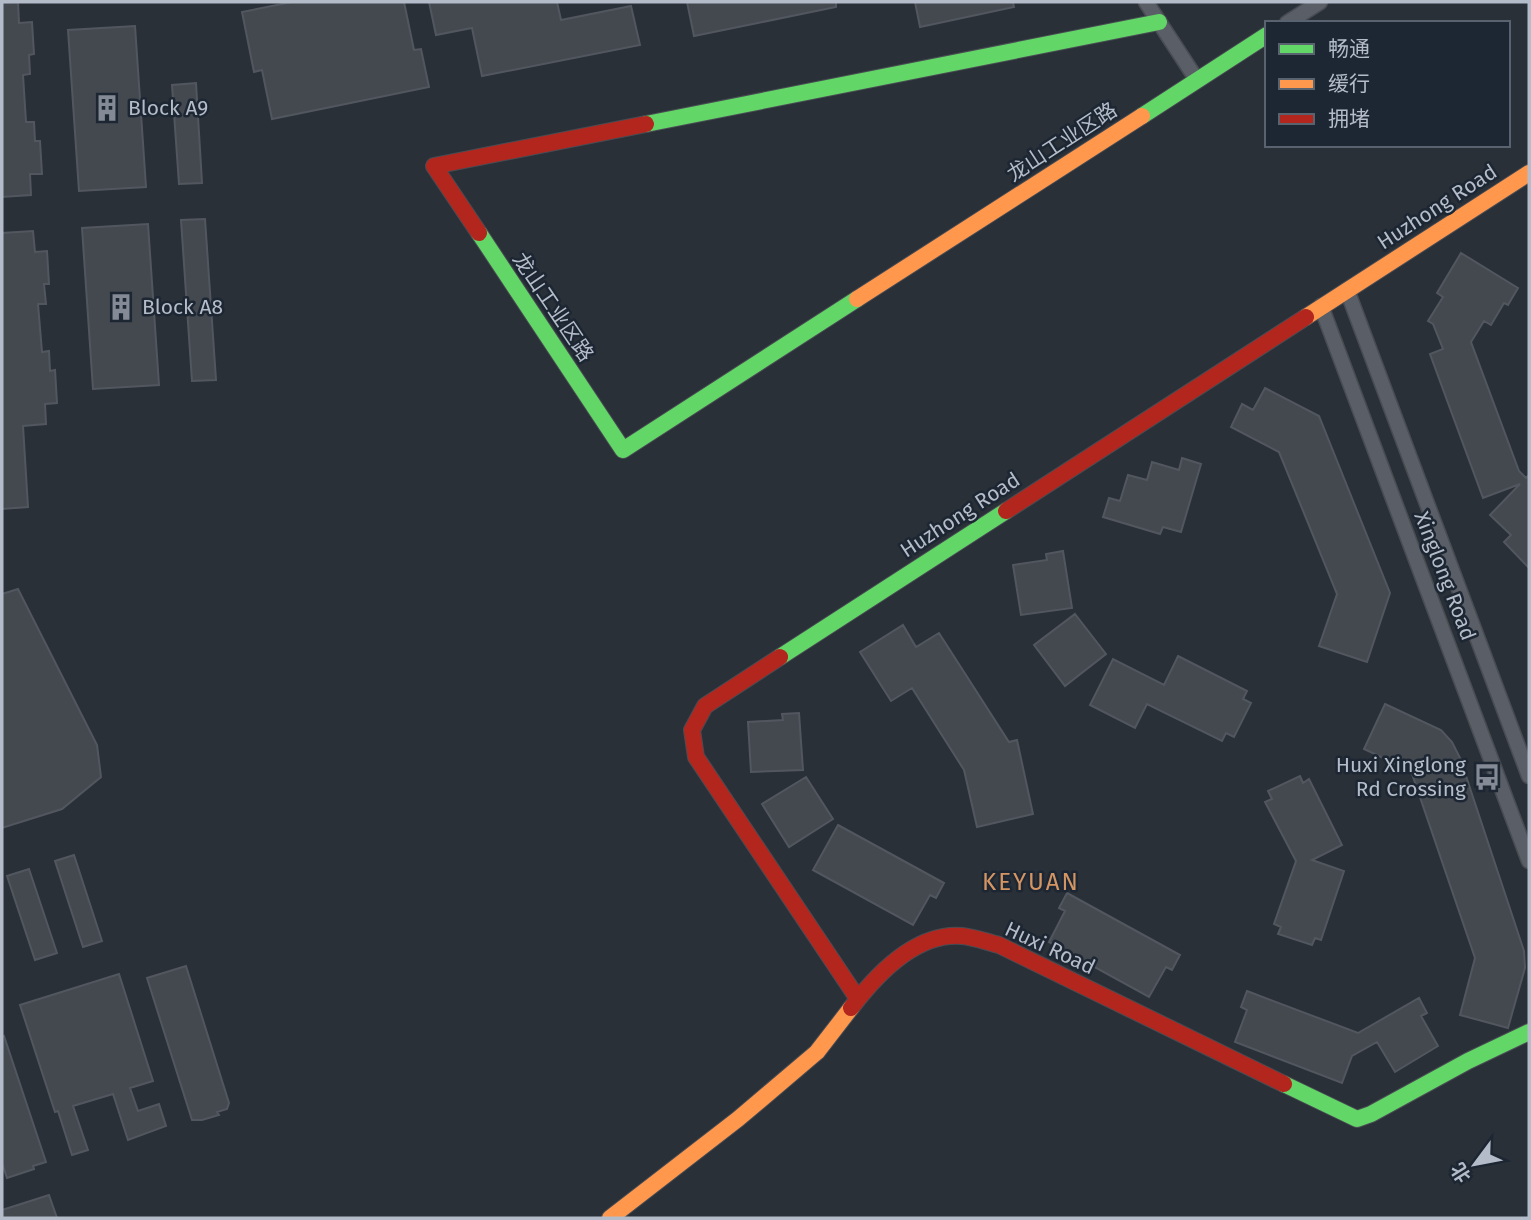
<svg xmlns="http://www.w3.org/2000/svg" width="1531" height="1220" viewBox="0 0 1531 1220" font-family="'Fira Sans','Noto Sans SC',sans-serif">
<rect width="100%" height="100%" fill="#2a3038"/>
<path fill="#444950" stroke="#52575f" stroke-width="2" d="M18,2L19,23L32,22L34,54L29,55L30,74L23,75L26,122H34L35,141H40L42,174H30L31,195L2,197V3Z
M292,2H404L414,50L421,49L429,87L272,119L262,70L254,72L242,12Z
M429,2H557L561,20L631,6L640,45L482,76L472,28L436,35Z
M687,2H836V7L694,36Z
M915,2H1013L1014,7L920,27Z
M135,26L146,187L79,191L68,30Z
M196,83L202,183L179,184L172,85Z
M205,219L216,380L192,381L181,220Z
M148,224L159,385L93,389L82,228Z
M33,231L35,252L47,251L49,284H44L46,304H38L42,352L49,351L50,371L55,370L57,403L45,404L46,424L23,426L28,507L2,509V233Z
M1461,253L1518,288L1508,305L1504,303L1491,325L1484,321L1471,342L1519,471L1526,478L1529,475V568L1504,542L1511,535L1490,515L1520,484L1483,498L1430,354L1443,349L1433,324L1428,321L1443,297L1437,293Z
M1265,388L1319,416L1390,593L1367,662L1319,646L1337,594L1279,452L1231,427L1242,404L1253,410Z
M1182,458L1201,464L1181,532L1163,527L1160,534L1103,517L1109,498L1120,501L1128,475L1147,480L1152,462L1179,470Z
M1063,551L1072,608L1021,615L1013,565L1047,560L1046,554Z
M18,589L97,745L101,777L62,809L2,828V594Z
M1075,614L1106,654L1065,686L1034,645Z
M903,625L916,647L939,633L1009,742L1017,740L1033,814L977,827L964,770L912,688L891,701L860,652Z
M1178,656L1247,691L1243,699L1251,703L1234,737L1226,733L1222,741L1147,704L1135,728L1090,705L1113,659L1164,685Z
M1385,704L1441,730L1452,742L1460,758L1524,951L1525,968L1508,1028L1460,1015L1475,958L1411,771L1364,749Z
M799,713L803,770L751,772L748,722L783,720L782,714Z
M1300,776L1303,783L1309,779L1342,845L1312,860L1344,871L1321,940L1315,938L1312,945L1278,934L1281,927L1274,924L1296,861L1265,802L1272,799L1268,791Z
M806,777L833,819L789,847L762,804Z
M838,825L944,883L936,898L930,895L913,925L813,870Z
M74,855L102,941L83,947L55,861Z
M29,869L57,953L35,960L7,876Z
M1067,893L1180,955L1172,970L1166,967L1149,997L1049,942L1065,911L1059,908Z
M186,966L229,1103L227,1109L217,1112L219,1115L202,1120H192L147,978Z
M119,974L153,1081L130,1088L138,1111L159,1104L166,1126L128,1140L113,1094L73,1106L88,1150L72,1155L58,1111L55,1112L20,1005Z
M1247,991L1358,1033L1419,998L1427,1013L1421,1016L1438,1046L1395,1072L1377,1042L1352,1056L1342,1083L1235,1042L1247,1010L1241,1007Z
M4,1036L46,1162L33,1166L34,1169L7,1178L2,1163V1037Z
M49,1195L57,1218H2V1210Z"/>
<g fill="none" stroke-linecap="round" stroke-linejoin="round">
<defs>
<path id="street" d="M1146,2L1197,80
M1287,23L1320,2
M1347,290L1529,776
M1321,306L1529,861"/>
<path id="fast" d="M1142,116L1267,35
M646,124L1159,22
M479,233L623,450L857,299
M780,657L1006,511
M1284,1084L1357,1119L1371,1114L1468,1061L1529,1032"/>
<path id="slow" d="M857,299L1142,116
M1306,317L1529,173
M610,1218L738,1119L817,1052L851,1008"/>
<path id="jam" d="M479,233L434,166L646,124
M1006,511L1306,317
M780,657L705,706L692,730L696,757L858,999
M851,1008C876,975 916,932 962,936C974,937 987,942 999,945L1284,1084"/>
</defs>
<use href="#street" stroke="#484c53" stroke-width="17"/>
<use href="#fast" stroke="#484c53" stroke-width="18"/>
<use href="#slow" stroke="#484c53" stroke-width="18"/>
<use href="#jam" stroke="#484c53" stroke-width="18"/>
<use href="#street" stroke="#5a5e66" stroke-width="14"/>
<use href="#fast" stroke="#63d668" stroke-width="16"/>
<use href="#slow" stroke="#ff974d" stroke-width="16"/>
<use href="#jam" stroke="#b3261e" stroke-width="16"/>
</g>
<defs>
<symbol id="building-bare" viewBox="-9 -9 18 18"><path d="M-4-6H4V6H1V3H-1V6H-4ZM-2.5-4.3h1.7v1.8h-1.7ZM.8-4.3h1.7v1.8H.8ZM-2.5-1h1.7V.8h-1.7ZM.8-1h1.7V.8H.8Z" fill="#848b96" stroke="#1d2633" stroke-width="2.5" paint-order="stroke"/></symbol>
<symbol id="bus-bare" viewBox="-9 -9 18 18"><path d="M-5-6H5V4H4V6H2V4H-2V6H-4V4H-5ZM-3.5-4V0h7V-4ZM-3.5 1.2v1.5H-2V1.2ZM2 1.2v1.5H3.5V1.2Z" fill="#848b96" stroke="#1d2633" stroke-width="2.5" paint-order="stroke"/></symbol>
</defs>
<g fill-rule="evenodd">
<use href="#building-bare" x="88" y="89" width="38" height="38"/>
<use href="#building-bare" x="102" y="288" width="38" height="38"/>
<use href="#bus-bare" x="1468" y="758" width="38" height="38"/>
</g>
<g text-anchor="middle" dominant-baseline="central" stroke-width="5" stroke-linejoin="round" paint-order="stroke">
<g font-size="21" fill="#b4bcc9" stroke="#1d2633" text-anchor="start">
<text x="128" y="108">Block A9</text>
<text x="142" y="307">Block A8</text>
<text x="1466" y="765" text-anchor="end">Huxi Xinglong<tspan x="1466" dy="24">Rd Crossing</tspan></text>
</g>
<g font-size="21" fill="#b4bcc9" stroke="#1d2633">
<text transform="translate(1062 142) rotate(-33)">龙山工业区路</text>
<text transform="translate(1437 207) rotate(-33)">Huzhong Road</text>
<text transform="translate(553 307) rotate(56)">龙山工业区路</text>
<text transform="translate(960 515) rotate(-33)">Huzhong Road</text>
<text transform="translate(1445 576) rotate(69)">Xinglong Road</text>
<text transform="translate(1050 948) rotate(25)">Huxi Road</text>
</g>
<g font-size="24" letter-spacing="2" fill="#d59563" stroke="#1d2633">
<text x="1031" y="882">KEYUAN</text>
</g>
</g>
<rect width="1531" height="1220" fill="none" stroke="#b4bcc9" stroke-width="7"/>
<rect x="1265" y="21" width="245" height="126" fill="#1d2633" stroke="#59626f" stroke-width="2"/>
<rect x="1279" y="44" width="35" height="10" fill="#63d668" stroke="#59626f" stroke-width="2"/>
<text x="1328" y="56" font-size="21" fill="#b4bcc9">畅通</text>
<rect x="1279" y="79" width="35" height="10" fill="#ff974d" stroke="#59626f" stroke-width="2"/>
<text x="1328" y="91" font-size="21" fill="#b4bcc9">缓行</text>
<rect x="1279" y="114" width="35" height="10" fill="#b3261e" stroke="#59626f" stroke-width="2"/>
<text x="1328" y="126" font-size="21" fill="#b4bcc9">拥堵</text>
<g transform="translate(1475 1164) rotate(238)" stroke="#1d2633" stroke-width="5" paint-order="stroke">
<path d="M0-5L12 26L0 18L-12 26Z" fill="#b4bcc9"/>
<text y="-10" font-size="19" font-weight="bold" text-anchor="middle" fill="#b4bcc9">北</text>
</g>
</svg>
